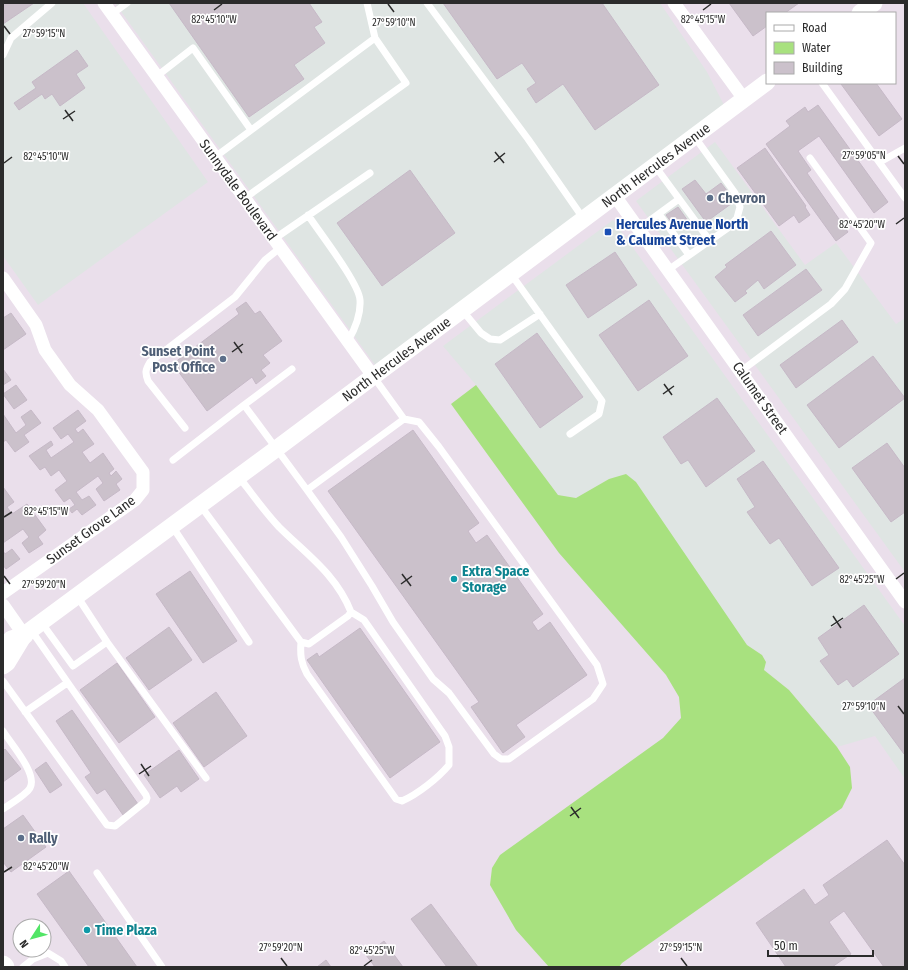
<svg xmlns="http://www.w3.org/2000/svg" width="908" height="970" viewBox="0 0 908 970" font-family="'Fira Sans Condensed',sans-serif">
<rect width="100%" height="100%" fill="#eadfeb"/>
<path fill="#dfe5e3" d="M3,3H83L208,182L38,305L3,256Z
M115,3H660L707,72L724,105L375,365Z
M715,142L805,265L836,243L896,324L905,318V572L636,201Z
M613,220L905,626V779L875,736L837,747L789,690L764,670L766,661L762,655L747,645L609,479L576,498L558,495L476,385L443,346Z"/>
<path fill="#a8e17f" d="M476,385L558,495L576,498L609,479L626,474L636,482L747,645L762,655L766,662L764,670L789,690L837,747L850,767L852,788L842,808L622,963L619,967H549L516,930L490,885L492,868L500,855L663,738L681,718L679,697L666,675L559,553L451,404Z"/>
<path fill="#cbc1cb" stroke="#c6b9c7" d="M3,3H34L3,24Z
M169,3H309L322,22L314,27L325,43L294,65L304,79L249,117Z
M443,3H602L659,85L595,130L563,84L536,103L527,89L536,83L522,63L497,79Z
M729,3H799L785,13H767V26L753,36Z
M77,50L88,66L76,74L85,88L60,106L52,94L45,99L42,94L19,110L14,103L36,88L32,82Z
M843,83H876L902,119L879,136L841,84Z
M818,105L888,202L874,213L819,136L798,151L811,170L807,173L848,232L836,241L766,144L790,126L786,121L805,107L808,112Z
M765,148L806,206L805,207L810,215L799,223L794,215L779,226L737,168Z
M410,170L455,233L382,286L337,223Z
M695,180L706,194L721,183L735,201L706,222L682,189Z
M678,207L688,221L677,230L666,215Z
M771,231L796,265L764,289L758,280L745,291L747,293L735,302L715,277L727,267L725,265Z
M615,252L637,285L588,318L566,285Z
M806,269L822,290L758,336L743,315Z
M649,300L688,356L638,391L599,335Z
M246,302L255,314L260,311L282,341L263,355L270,363L261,370L266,376L256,384L252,377L207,411L178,371L175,373L170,366L239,314L236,309Z
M11,313L26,334L3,350V318Z
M842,320L858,342L796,388L780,365Z
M537,333L583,397L540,428L495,364Z
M873,356L905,398L839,448L807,405Z
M3,369L11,380L3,385Z
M16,385L27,400L14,409L3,394Z
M717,398L755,451L706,487L688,460L681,464L663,437Z
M31,410L41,423L24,435L29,442L15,452L6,440L3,442V414L16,433L26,425L21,417Z
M78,410L86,421L75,429L78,433L83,429L94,444L82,452L90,463L103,453L114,469L109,473L111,476L116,471L122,479L116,484L120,490L104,501L96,489L103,483L98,476L76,492L82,500L89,496L96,505L82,515L77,509L72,513L69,509L75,505L70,498L64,502L55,490L67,481L59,470L51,476L45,467L40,470L29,456L51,441L53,445L46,450L51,458L74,442L68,434L61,439L53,428Z
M413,430L479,523L468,531L476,543L487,535L543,614L532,622L538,631L550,622L587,675L516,725L525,737L503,753L471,707L479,702L328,491Z
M887,443L905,468V512L891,522L852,468Z
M763,461L839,568L812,586L779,538L770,544L747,512L755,507L737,479Z
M3,487L14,502L7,507L12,514L27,504L46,530L38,537L43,544L29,553L22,543L29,537L23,529L3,543Z
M12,549L20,559L6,569L3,565V551L5,554Z
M190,571L237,641L203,663L156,594Z
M864,605L899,654L853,687L847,679L838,685L820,661L829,655L818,638Z
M169,627L192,660L149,690L126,658Z
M360,628L440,742L390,778L307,660L317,653L319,657Z
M117,663L155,717L119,743L80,690Z
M905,678V753L904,754L868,705Z
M216,692L247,736L204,767L173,723Z
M72,710L138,804L123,815L105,789L97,794L85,777L91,773L56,721Z
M5,749L21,769L3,782V751Z
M179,750L199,779L181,792L177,786L160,798L144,775Z
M46,762L62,785L50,793L35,770Z
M23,815L46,847L11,872L3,862V829Z
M887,840L905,865V967H884L844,911L829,922L851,954L832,967H786L756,923L804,889L815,905L829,895L823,885Z
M69,871L137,967H89L37,894Z
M431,904L478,967H447L411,919Z
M384,941L403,967H375L366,955Z
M326,960L331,967H317Z"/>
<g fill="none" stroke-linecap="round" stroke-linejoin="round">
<path stroke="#fff" stroke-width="7" d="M427,3L528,139L583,218
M112,14L127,3
M3,55L11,38L52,3
M157,76L193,48L251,130
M822,83L905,198
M215,157L375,38
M880,162L905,148
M655,166L710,241
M245,198L406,83L375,38L367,3
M659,214L689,255
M308,215C319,232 359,283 360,300C361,315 355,329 348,341
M638,229L679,199
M274,239L370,173
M668,270L728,228L737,218L740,207L735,193L694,136
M511,274L602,401L599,414L570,434
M462,310L481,333L490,339L500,340L540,314
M741,371L831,304L845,289L871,243L810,158
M244,405L292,369
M185,428L148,381C145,373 145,370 150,362L235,297L265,260L280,248
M173,460L244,405L307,490L404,419L373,376
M307,490L341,537L372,586L393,622L433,679L449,693L494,754L501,759H509L593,699L603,684L597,665L439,447L419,422L404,419
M200,505L301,642L309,644L348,616L351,612C336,574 306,554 279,527C264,511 252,494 239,477
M172,526L249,642
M41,622L73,666L107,642L77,596
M107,642L206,778
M301,642C300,655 301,663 307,674L396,799L402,801C418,794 438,778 449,765V747L445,736L364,620L351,612
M3,681L107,825L115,826L146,801L147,798L146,795L31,630
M25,712L67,683
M3,731C11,744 38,774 30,788C26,795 10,804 3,809
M97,873L162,967
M23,967L33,959L48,953L61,961L65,967"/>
<path stroke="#fff" stroke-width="13" d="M104,3L373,376
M674,3L744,99
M615,196L905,602
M3,278L36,325L45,350L70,385L98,410L143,472V490L135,500L3,593
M3,605L24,635"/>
<g stroke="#fff" stroke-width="17">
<path d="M860,13L874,3"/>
<path id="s1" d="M11,639L24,635L276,449L767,82"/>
<path d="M3,666L7,663L24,635"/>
</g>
<path stroke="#fff" stroke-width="19" d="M3,647L24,635
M3,965L5,967"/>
</g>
<path fill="none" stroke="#2b2b2b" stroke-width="1.5" d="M388,4L394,12M214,10L222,4M703,10L711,4M4,26L10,34M65,110L73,121M63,119L75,111M495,152L504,163M898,156L904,164M494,162L505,153M4,163L12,157M896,224L904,218M234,342L242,353M232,352L243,344M664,384L672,395M663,394L674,386M4,517L12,512M402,574L411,586M4,576L10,584M896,579L904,573M401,584L412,576M833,616L841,628M831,626L843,618M898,706L904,714M141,764L149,776M139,774L151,766M571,807L579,818M570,816L581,808M4,872L12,867M281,958L287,966M681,958L687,966M364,966L372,960"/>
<g fill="#5c6f8a" stroke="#fff" stroke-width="1.5">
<circle cx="710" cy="198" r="4"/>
<circle cx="223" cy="359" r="4"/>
<circle cx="21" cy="838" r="4"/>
</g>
<rect fill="#1a4fb4" stroke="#fff" stroke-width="1.5" x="604" y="228" width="8" height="8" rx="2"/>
<g fill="#0f9aa8" stroke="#fff" stroke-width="1.5">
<circle cx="454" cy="579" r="4"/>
<circle cx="87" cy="930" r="4"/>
</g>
<g text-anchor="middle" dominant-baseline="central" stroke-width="3.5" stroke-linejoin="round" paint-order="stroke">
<g font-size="14" fill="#2b2b2b" stroke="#fff">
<text stroke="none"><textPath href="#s1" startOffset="801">North Hercules Avenue</textPath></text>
<text transform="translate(238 190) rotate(54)">Sunnydale Boulevard</text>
<text stroke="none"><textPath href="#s1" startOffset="477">North Hercules Avenue</textPath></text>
<text transform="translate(760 398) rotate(55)">Calumet Street</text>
<text transform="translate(91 530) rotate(-36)">Sunset Grove Lane</text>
</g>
<g font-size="14" font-weight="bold" fill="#4e5e75" stroke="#fff" text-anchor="start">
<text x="718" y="198">Chevron</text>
<text x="215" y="351" text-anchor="end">Sunset Point<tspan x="215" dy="16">Post Office</tspan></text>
<text x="29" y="838">Rally</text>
</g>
<g font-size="14" font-weight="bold" fill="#164399" stroke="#fff" text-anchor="start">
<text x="616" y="224">Hercules Avenue North<tspan x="616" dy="16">&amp; Calumet Street</tspan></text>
</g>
<g font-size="14" font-weight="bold" fill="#0d838f" stroke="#fff" text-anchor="start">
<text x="462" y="571">Extra Space<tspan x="462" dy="16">Storage</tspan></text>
<text x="95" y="930">Time Plaza</text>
</g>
</g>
<g font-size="10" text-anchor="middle" fill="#2b2b2b" stroke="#fff" stroke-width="3.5" stroke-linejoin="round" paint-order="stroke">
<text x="214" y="23">82°45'10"W</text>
<text x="703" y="23">82°45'15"W</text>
<text x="394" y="26">27°59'10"N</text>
<text x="44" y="37">27°59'15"N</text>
<text x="864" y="159">27°59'05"N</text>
<text x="46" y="160">82°45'10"W</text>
<text x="862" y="228">82°45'20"W</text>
<text x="46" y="515">82°45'15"W</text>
<text x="862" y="583">82°45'25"W</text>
<text x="44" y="588">27°59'20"N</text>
<text x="864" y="710">27°59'10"N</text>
<text x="46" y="870">82°45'20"W</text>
<text x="281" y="951">27°59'20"N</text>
<text x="681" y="951">27°59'15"N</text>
<text x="372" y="954">82°45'25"W</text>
</g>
<rect width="908" height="970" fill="none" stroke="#2b2b2b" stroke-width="8"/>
<rect x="766" y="12" width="130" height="72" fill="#ffffff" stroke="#aaaaaa"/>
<rect x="774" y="25" width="20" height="6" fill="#ffffff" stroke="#aaaaaa"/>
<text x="802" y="32" font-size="12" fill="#2b2b2b">Road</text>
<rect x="774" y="42" width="20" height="12" fill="#a8e17f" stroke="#aaaaaa"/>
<text x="802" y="52" font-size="12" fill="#2b2b2b">Water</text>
<rect x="774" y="62" width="20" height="12" fill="#cbc1cb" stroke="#aaaaaa"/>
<text x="802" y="72" font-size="12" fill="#2b2b2b">Building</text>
<g transform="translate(32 938) rotate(234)"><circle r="19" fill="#ffffff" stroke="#aaaaaa"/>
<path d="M0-3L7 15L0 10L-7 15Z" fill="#52e566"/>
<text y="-6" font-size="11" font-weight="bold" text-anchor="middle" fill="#2b2b2b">N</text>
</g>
<path d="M768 950v6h105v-6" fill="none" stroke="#2b2b2b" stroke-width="2"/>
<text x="774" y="950" font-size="12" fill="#2b2b2b" stroke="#ffffff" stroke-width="3" paint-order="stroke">50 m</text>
</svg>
